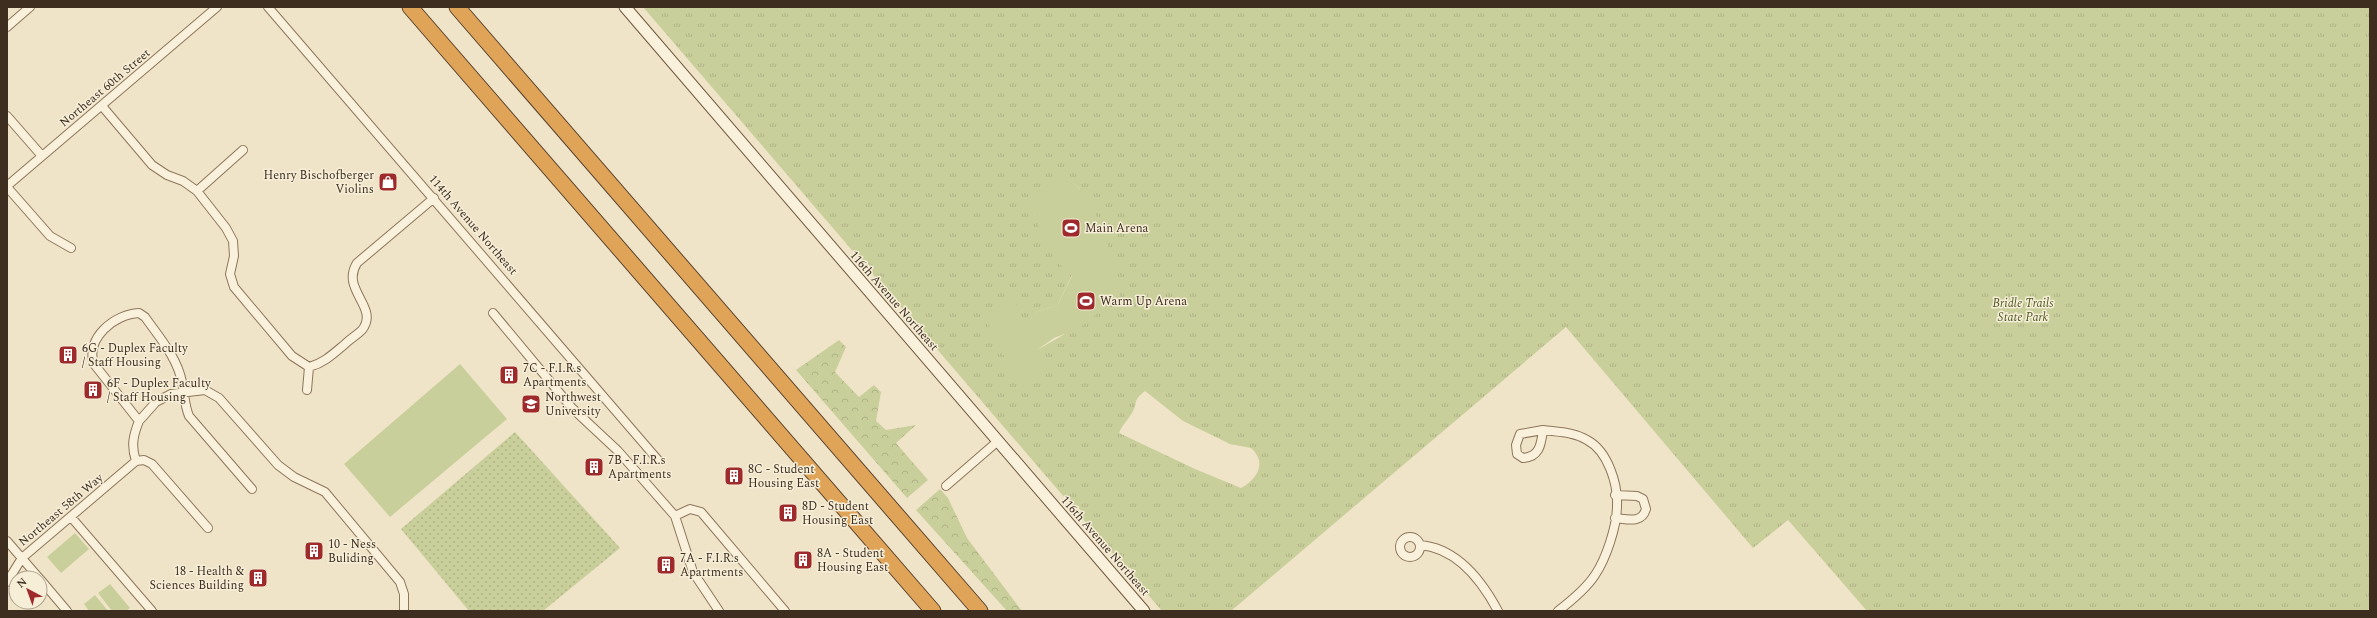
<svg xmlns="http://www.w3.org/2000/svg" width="2377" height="618" viewBox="0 0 2377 618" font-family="Spectral,serif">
<defs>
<pattern id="grass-dots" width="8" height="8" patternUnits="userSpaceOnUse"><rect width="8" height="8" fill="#c9cf9b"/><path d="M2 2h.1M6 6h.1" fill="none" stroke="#aeb285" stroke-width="1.8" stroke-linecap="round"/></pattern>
<pattern id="forest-crowns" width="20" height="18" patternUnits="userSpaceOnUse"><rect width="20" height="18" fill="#c9cf9b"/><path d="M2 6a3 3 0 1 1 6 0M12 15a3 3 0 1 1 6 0" fill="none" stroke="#aeb285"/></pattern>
<pattern id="park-tufts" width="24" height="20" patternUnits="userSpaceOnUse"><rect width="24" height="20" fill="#c9cf9b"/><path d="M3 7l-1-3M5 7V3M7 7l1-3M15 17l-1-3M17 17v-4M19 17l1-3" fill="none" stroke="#aeb285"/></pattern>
</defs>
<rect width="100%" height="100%" fill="#f0e4c8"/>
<path fill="url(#grass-dots)" d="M515,432L620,548L543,611H469L401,529Z"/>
<path fill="url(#forest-crowns)" d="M839,340L846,347L835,372L859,397L874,385L881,392L876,421L886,430L916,425L896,443L928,480L907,498L796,370Z
M940,489L948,498L967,538L1022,611H1007L916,510Z"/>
<path fill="url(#park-tufts)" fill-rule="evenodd" d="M643,7H2370V611H1867L1788,520L1753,548L1566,327L1231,611H1162ZM1068,179L1079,188L1109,256L1065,334L1037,350L1014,301L1025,324L1038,311L1057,306L1072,275L1069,274L1035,217L1033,203ZM1145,391L1183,421L1230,444L1251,448C1267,462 1258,479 1241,488L1195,469L1119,433C1122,425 1128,420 1132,413C1139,402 1131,402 1145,391Z"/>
<path fill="#c9cf9b" d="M1054,179H1068C1087,191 1098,219 1107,239C1109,245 1107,252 1110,258C1117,272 1122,279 1119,296L1078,329L1054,338L1037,350L1047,371L1018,385L984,315L1014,300L1025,323L1038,311L1057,306L1072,276C1059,270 1031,219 1033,204C1034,191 1044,184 1054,179Z
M460,364L507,419L390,517L344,464Z
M75,533L89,549L61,573L47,557Z
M110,584L130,608L126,611H112L98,593Z
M95,595L108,611H89L84,604Z"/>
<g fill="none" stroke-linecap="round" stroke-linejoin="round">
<defs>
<path id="street" d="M268,7L658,460
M7,27L30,7
M102,106L152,165L167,175L183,181L197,191L226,228L233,241L234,256L230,274L234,287L292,356L309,367
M7,116L42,156
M7,186L217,7
M7,187L50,236L71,248
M197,191L243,150
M493,313L572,408L618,451L675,516L693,572L719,611
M309,367C324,363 333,354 345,344C350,339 357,335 362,330C380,307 340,290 357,263L434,198
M307,390L309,367
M139,421L156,402L171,394L205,390L219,398L278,465L294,477L325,492L400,582L404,594V611
M1543,430L1520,434L1516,445L1517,454L1523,458C1540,457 1541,444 1543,430C1558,432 1574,432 1587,440C1608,451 1618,484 1617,506C1617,526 1606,559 1595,575C1586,589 1571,601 1558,611
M946,486L998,441
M675,516L690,509L701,512L785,611
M71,517L152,611
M1615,518C1627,519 1642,524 1646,509L1643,499L1637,496L1615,495
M208,528L152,464L144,460L136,461C131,446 133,436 139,421L94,364C85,338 115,314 139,313L145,317C159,337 177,357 182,382C185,394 184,404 189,416L252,489
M1400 547a10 10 0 1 1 20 0a10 10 0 1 1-20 0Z
M7,541L39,578
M1420,545C1457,548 1482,581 1498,611
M40,579L67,611
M7,582L22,558L136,461"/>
<path id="secondary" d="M625,7L1144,611"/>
<path id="highway" d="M410,7L933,611
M457,7L980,611"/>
</defs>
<use href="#street" stroke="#8d765c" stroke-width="10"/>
<use href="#secondary" stroke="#6f573f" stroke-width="13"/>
<use href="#highway" stroke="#5b4430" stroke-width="17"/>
<use href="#street" stroke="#faf1dc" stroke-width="8"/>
<use href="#secondary" stroke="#faf1dc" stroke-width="11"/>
<use href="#highway" stroke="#e0a458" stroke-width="15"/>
</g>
<defs>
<symbol id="shop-square" viewBox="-11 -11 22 22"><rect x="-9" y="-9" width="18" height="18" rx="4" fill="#9e2a2b" stroke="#f7eed8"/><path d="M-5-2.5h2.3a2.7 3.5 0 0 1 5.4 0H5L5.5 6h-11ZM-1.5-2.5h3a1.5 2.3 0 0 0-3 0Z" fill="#fff"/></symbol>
<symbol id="stadium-square" viewBox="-11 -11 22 22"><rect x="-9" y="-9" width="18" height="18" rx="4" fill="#9e2a2b" stroke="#f7eed8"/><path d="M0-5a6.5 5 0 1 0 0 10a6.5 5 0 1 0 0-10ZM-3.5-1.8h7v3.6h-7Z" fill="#fff"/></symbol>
<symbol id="building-square" viewBox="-11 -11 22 22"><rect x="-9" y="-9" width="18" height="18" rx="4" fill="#9e2a2b" stroke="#f7eed8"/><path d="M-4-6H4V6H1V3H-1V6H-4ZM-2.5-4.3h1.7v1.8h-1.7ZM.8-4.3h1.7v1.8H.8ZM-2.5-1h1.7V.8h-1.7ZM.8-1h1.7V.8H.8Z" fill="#fff"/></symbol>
<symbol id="university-square" viewBox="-11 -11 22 22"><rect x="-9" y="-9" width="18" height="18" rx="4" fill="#9e2a2b" stroke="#f7eed8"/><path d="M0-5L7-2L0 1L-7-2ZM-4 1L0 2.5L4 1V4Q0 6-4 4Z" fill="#fff"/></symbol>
</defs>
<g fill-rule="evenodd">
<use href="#shop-square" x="377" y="171" width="22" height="22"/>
<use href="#stadium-square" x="1060" y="217" width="22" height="22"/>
<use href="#stadium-square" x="1075" y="290" width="22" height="22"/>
<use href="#building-square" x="57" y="344" width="22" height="22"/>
<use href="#building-square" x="498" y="364" width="22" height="22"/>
<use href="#building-square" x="82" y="379" width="22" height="22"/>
<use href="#university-square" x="520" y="393" width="22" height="22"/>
<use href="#building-square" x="583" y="456" width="22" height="22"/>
<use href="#building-square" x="723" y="465" width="22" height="22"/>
<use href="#building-square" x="777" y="502" width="22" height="22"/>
<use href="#building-square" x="303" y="540" width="22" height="22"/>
<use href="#building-square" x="792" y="549" width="22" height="22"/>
<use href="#building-square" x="655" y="554" width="22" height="22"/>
<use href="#building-square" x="247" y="567" width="22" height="22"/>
</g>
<g text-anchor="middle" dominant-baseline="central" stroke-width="3" stroke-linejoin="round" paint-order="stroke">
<g font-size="12" fill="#3d2e20" stroke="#f7eed8">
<text transform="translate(105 88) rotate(-40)">Northeast 60th Street</text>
<text transform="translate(473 225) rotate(49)">114th Avenue Northeast</text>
<text transform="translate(894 301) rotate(49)">116th Avenue Northeast</text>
<text transform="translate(61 510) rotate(-40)">Northeast 58th Way</text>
<text transform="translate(1105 546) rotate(49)">116th Avenue Northeast</text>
</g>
<g font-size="12" fill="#3d2e20" stroke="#f7eed8" text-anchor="start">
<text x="374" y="175" text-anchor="end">Henry Bischofberger<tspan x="374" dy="14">Violins</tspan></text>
<text x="1085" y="228">Main Arena</text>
<text x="1100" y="301">Warm Up Arena</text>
<text x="82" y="348">6G - Duplex Faculty<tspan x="82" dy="14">/ Staff Housing</tspan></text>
<text x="523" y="368">7C - F.I.R.s<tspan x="523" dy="14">Apartments</tspan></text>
<text x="107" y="383">6F - Duplex Faculty<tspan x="107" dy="14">/ Staff Housing</tspan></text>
<text x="545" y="397">Northwest<tspan x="545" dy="14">University</tspan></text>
<text x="608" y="460">7B - F.I.R.s<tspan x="608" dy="14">Apartments</tspan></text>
<text x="748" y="469">8C - Student<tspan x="748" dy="14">Housing East</tspan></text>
<text x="802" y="506">8D - Student<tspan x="802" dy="14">Housing East</tspan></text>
<text x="328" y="544">10 - Ness<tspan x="328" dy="14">Buliding</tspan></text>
<text x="817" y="553">8A - Student<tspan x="817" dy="14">Housing East</tspan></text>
<text x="680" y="558">7A - F.I.R.s<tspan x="680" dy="14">Apartments</tspan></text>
<text x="244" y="571" text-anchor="end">18 - Health &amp;<tspan x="244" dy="14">Sciences Building</tspan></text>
</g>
<g font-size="12" font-style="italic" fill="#4d5a26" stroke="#f7eed8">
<text x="2023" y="303">Bridle Trails<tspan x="2023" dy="14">State Park</tspan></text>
</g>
</g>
<rect width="2377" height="618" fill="none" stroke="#3d2e20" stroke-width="16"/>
<g transform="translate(28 590) rotate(319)"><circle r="19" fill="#f7eed8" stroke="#ada18e"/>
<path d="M0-3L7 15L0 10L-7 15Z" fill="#9e2a2b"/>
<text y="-6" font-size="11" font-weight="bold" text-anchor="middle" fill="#3d2e20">N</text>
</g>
</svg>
